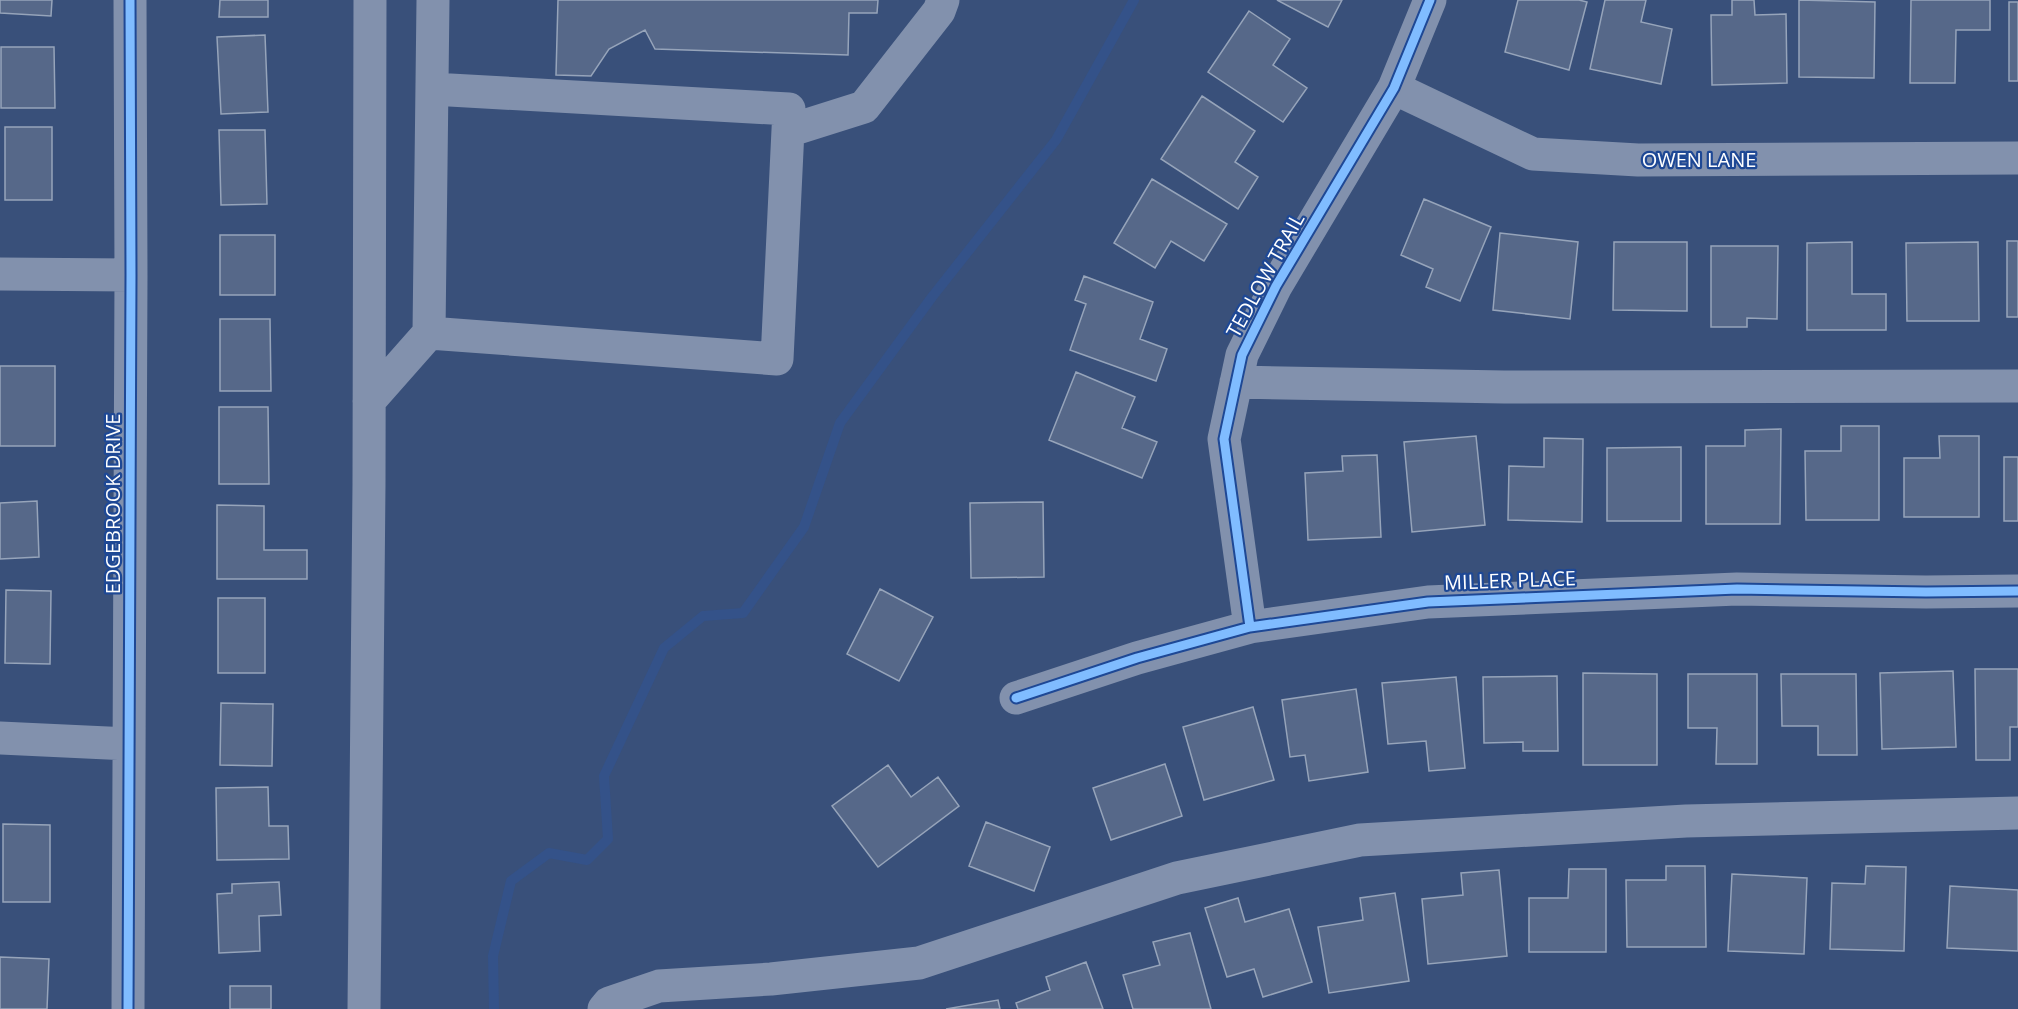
<svg xmlns="http://www.w3.org/2000/svg" width="2018" height="1009" viewBox="0 0 2018 1009" font-family="'Open Sans',sans-serif">
<rect width="100%" height="100%" fill="#39507a"/>
<g fill="none" stroke-linecap="round" stroke-linejoin="round">
<path stroke="#345289" stroke-width="10" d="M494,1009L493,956L511,881L549,853L587,860L608,839L604,776L664,648L703,616L743,613L804,527L840,423L932,297L1056,140L1134,0"/>
</g>
<path fill="#566889" stroke="#96a4ba" stroke-width="1.5" d="M0,0H52L51,16L0,13Z
M220,0H268V17H219Z
M558,0H878L877,13H849L848,55L655,49L645,30L609,49L591,76L556,75Z
M1277,0H1342L1328,27Z
M1518,0H1579L1587,2L1569,70L1505,52Z
M1605,0H1646L1641,22L1672,29L1661,84L1590,69Z
M1732,0H1754L1755,15L1786,14L1787,83L1712,85L1711,15H1732Z
M1799,0L1875,2L1874,78L1799,77Z
M1911,0H1990V30H1956L1955,83H1910Z
M2009,2H2018V81H2009Z
M1249,11L1290,39L1273,65L1307,88L1283,122L1208,72Z
M265,35L268,112L221,114L217,37Z
M1,47H54L55,108H1Z
M1202,96L1255,131L1235,162L1258,177L1238,209L1161,159Z
M5,127H52V200H5Z
M219,130H265L267,204L221,205Z
M1152,179L1227,224L1204,261L1171,241L1155,268L1114,243Z
M1424,199L1491,227L1460,301L1426,287L1433,269L1401,255Z
M1500,233L1578,242L1570,319L1493,310Z
M220,235H275V295H220Z
M2007,241H2018V317H2007Z
M1614,242H1687V311L1613,310Z
M1852,242V294H1886V330H1807V243Z
M1978,242L1979,321H1907L1906,243Z
M1711,246H1778L1777,319L1747,318V327H1711Z
M1084,276L1153,302L1140,339L1167,349L1156,381L1070,350L1086,304L1075,300Z
M220,319H270L271,391H220Z
M0,366H55V446H0Z
M1076,372L1135,397L1122,428L1157,442L1142,478L1049,440Z
M219,407H268L269,484H219Z
M1841,426H1879V520H1806L1805,451H1841Z
M1781,429L1780,524H1706V446H1745V430Z
M1476,436L1485,525L1412,532L1404,442Z
M1939,436H1979V517H1904V458H1940Z
M1544,438L1583,439L1582,522L1508,520L1509,466L1544,467Z
M1681,447V521H1607V448Z
M1377,455L1381,537L1308,540L1305,473L1343,471L1342,456Z
M2004,457H2018V521H2004Z
M37,501L39,557L0,559V503Z
M1043,502L1044,577L971,578L970,503Z
M217,505L264,506V550H307V579H217Z
M880,589L933,617L899,681L847,654Z
M6,590L51,591L50,664L5,663Z
M218,598H265V673H218Z
M1975,669H2018V727H2010V760H1976Z
M1953,671L1956,747L1882,749L1880,673Z
M1583,673L1657,674V765H1583Z
M1688,674H1757V764H1716L1717,728H1688Z
M1781,674H1856L1857,755H1818V726H1782Z
M1557,676L1558,751H1523V742L1484,743L1483,677Z
M1456,677L1465,768L1429,771L1426,741L1388,744L1382,683Z
M1356,689L1368,772L1309,781L1305,755L1290,757L1282,700Z
M221,703L273,704L272,766L220,765Z
M1253,707L1274,780L1204,800L1183,727Z
M1165,764L1182,816L1111,840L1093,788Z
M888,765L911,797L938,777L959,806L878,867L832,806Z
M268,787L269,826H288L289,859L217,860L216,788Z
M986,822L1050,847L1034,891L969,866Z
M3,824L50,825V902H3Z
M1666,866H1705L1706,947H1627L1626,880H1666Z
M1866,866L1906,867L1904,951L1830,949L1832,883L1865,884Z
M1569,869H1606V952H1529V898H1568Z
M1499,870L1507,956L1428,964L1422,899L1463,895L1461,873Z
M1732,874L1807,878L1804,954L1728,951Z
M279,882L281,915L259,916L260,951L219,953L217,894L232,893V884Z
M1950,886L2018,890V951L1947,948Z
M1395,893L1409,981L1329,993L1318,927L1363,920L1360,898Z
M1238,898L1245,922L1289,909L1312,982L1263,997L1254,969L1227,977L1205,908Z
M1190,933L1211,1009H1133L1123,975L1160,965L1153,942Z
M0,957L49,959L47,1009H0Z
M1086,962L1103,1009H1018L1016,1003L1050,990L1046,977Z
M230,986H271V1009H230Z
M998,1000L1000,1009H946Z"/>
<g fill="none" stroke-linecap="round" stroke-linejoin="round">
<path stroke="#8291ad" stroke-width="33" d="M1394,88L1533,154L1638,160L2018,158
M432,89L789,109L777,359L429,333L433,0
M788,131L864,107L939,11L943,0
M0,274L131,275
M1236,382L1504,387L2018,386
M369,401L429,333
M1250,627L1224,439L1242,355L1276,286L1394,88L1430,0
M1016,698L1137,658L1250,627L1428,602L1737,589L1926,592L2018,591
M0,738L129,744
M128,1009L131,275L130,0
M364,1009L369,484L370,0
M604,1009L609,1003L659,986L771,979L919,963L1177,878L1360,840L1686,821L2018,813"/>
<defs>
<path id="cycleway" d="M1250,627L1224,439L1242,355L1276,286L1394,88L1430,0
M1016,698L1137,658L1250,627L1428,602L1737,589L1926,592L2018,591
M128,1009L131,275L130,0"/>
</defs>
<use href="#cycleway" stroke="#1e4895" stroke-width="13"/>
<use href="#cycleway" stroke="#80bcff" stroke-width="9"/>
</g>
<g text-anchor="middle" dominant-baseline="central" stroke-width="4.5" stroke-linejoin="round" paint-order="stroke">
<g font-size="20" fill="#fff" stroke="#1e4895">
<text x="1699" y="159">OWEN LANE</text>
<text transform="translate(1265 275) rotate(-61)">TEDLOW TRAIL</text>
<text transform="translate(112 504) rotate(-90)">EDGEBROOK DRIVE</text>
<text transform="translate(1510 580) rotate(-2)">MILLER PLACE</text>
</g>
</g>
</svg>
